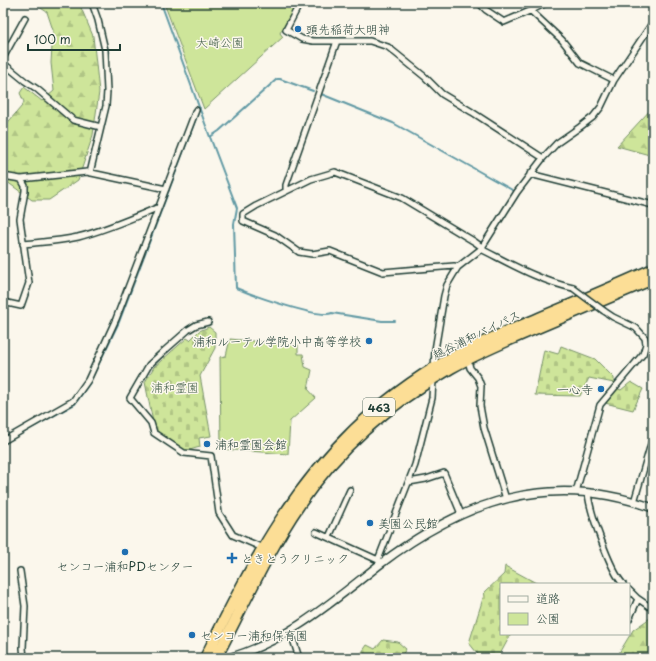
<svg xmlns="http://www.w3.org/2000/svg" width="656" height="661" viewBox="0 0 656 661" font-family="'Playpen Sans','Klee One',sans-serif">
<defs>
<pattern id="forest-firs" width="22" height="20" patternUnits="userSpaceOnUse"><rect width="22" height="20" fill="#cee59a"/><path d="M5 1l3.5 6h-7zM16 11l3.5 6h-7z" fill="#b0c585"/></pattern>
<pattern id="cemetery-stones" width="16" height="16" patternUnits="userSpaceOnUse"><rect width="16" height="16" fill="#cee59a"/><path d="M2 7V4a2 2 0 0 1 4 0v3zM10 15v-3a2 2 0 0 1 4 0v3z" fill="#b0c585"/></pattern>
</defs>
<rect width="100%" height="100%" fill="#fbf7ec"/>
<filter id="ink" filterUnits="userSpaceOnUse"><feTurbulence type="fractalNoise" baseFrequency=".025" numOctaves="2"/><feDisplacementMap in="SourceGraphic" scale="8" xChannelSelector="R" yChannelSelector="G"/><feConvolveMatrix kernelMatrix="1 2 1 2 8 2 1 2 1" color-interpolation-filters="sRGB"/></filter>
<g filter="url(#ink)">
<path fill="#cee59a" stroke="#769167" d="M164,3H297L280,33L283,37L204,109Z
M230,339L298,345V354H303L305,367L312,370L308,389L316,398L290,421L288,454L221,449L220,357L226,356Z"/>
<path fill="url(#forest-firs)" stroke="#769167" d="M33,3H79L93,36L99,92L93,135L78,180L49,200H32L3,179V128L22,106L24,102L20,93L24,87L42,101L54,91L51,63L53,30L47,12Z
M653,107V156L617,146Z
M653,616V658H616L633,630Z"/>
<path fill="url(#cemetery-stones)" stroke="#769167" d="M209,327L215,332V348L200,376L211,436L199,438L200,447L186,451L155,432L145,382L154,367L187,338L190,340L199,331Z
M561,346L595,359L614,378V383L589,378L580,396L535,395L544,350L558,354Z
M631,382L643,389L633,410L605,403L616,388L621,390Z
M505,566L538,584H501V634H511L498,658H481L469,643L485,592L504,574Z
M383,640L398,642L406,649L400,658H358L367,645L375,649Z"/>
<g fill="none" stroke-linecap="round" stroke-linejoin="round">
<path stroke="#6199a4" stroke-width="2" d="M161,3L210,137L219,131L277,79H280L313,91
M321,94L393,123L514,191
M210,137L237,208L234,224L236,288C252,295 319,319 332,313L382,321H395
M3,444L75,404L89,384L119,322L200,108"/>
<defs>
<path id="street" d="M300,3L286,30L302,39L313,41H370L388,47L425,77L442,94L472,112L543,158
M479,3L486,10L504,22L532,10L546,3
M531,11L562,40L580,63L614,80
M3,58L25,18
M3,63L25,81L37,89L73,120L101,127
M90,173L106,106L107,91L105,50L98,20L92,3
M530,174L653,205
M3,176L21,179L87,172L166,189
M286,191V185L337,41
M23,244C42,242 60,241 78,237C106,230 133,218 159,207
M481,249C511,264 540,281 573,288
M458,267L454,266L383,272L330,251L312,254L299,252L275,235L243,221V214L256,206L311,179L335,172L402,198L475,242L483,248
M3,302L21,306L29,283L20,219L25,191V186L21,179
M208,322L196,325L188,330L163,352L149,365L130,398L151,423L154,433L184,453L211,456L219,513L233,535L263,548
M646,344L653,348
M468,360L470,368L478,378L481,386L480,406L484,428L506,499
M434,368L435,350L444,296L447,285L453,275L458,267L481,249L517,192L543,158L557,143L580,127L593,117L601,107L614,80L653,22
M3,441L73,401L88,380L116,319L196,110
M409,482L426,479L444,473L461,514
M576,492L600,405L643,354L646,344L645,338L636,328L613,317L604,311
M588,493C590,513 610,570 623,584
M634,502L653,437
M316,532L378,560L380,562
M329,537L350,490
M378,560L415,465L432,398L433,380
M20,571L25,606L23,648L24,658
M629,590L637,598L653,609
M650,607L653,600
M629,619L638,599
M289,632L292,636L299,658"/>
<path id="secondary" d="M228,658C286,642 332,602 379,565C463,501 549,470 653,508"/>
<path id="highway" d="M205,658C228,612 251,565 279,522C324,453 377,400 449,359C478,343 509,331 539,318C577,302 616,286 653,269
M216,658C243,607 267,552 300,504C338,448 392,402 451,368C480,352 511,339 542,326C579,310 616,295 653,279"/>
</defs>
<use href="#street" stroke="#1f3d34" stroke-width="8"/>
<use href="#secondary" stroke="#1f3d34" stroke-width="10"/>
<use href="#highway" stroke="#1f3d34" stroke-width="13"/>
<use href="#street" stroke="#fbf7ec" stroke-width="5"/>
<use href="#secondary" stroke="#fbf7ec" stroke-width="7"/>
<use href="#highway" stroke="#fcde96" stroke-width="10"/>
<defs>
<path id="street-bridge" d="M573,288L604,311"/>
</defs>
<use href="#street-bridge" stroke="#1f3d34" stroke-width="8" stroke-linecap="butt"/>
<use href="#street-bridge" stroke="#fbf7ec" stroke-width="5"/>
</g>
</g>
<g fill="#1f6fb2" stroke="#fbf7ec" stroke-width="1.5">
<circle cx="298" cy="29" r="4"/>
<circle cx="369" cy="341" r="4"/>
<circle cx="601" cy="389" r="4"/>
<circle cx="207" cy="444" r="4"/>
<circle cx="370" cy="523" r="4"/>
<circle cx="125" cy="552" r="4"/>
<path d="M230 552h4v4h4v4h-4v4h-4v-4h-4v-4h4z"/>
<circle cx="192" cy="635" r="4"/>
</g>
<g text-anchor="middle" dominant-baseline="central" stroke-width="3" stroke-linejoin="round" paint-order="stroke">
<rect fill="#fbf7ec" stroke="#61756b" stroke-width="1" x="363" y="398" width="32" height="18" rx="3"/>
<g font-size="11" font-weight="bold" fill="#1f3d34">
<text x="379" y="407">463</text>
</g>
<g font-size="12" fill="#1f3d34" stroke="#fbf7ec" text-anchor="start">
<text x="306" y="29">頭先稲荷大明神</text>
<text x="361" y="341" text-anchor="end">浦和ルーテル学院小中高等学校</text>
<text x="593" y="389" text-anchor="end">一心寺</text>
<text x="215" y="444">浦和霊園会館</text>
<text x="378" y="523">美園公民館</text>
<text x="241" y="558">ときとうクリニック</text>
<text x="125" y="566" text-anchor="middle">センコー浦和PDセンター</text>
<text x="200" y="635">センコー浦和保育園</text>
</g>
<g font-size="12" fill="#425f48" stroke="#fbf7ec">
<text x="220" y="42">大崎公園</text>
<text x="175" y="387">浦和霊園</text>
</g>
<g font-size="12" fill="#1f3d34" stroke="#fbf7ec">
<text transform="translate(476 334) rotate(-26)">越谷浦和バイパス</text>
</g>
</g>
<rect width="656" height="661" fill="none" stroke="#fbf7ec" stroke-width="16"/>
<rect x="8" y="8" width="640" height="645" fill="none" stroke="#1f3d34" stroke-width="1.5" filter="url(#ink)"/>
<rect x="500" y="583" width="130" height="52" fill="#fbf7ec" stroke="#a3ada2"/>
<rect x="508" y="596" width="20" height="6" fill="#fbf7ec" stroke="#a3ada2"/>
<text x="536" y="603" font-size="12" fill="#1f3d34">道路</text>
<rect x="508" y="613" width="20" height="12" fill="#cee59a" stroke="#a3ada2"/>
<text x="536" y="623" font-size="12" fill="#1f3d34">公園</text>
<path d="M28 44v6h92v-6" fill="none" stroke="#1f3d34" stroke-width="2"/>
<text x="34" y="44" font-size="12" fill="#1f3d34" stroke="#fbf7ec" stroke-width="3" paint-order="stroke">100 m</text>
</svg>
